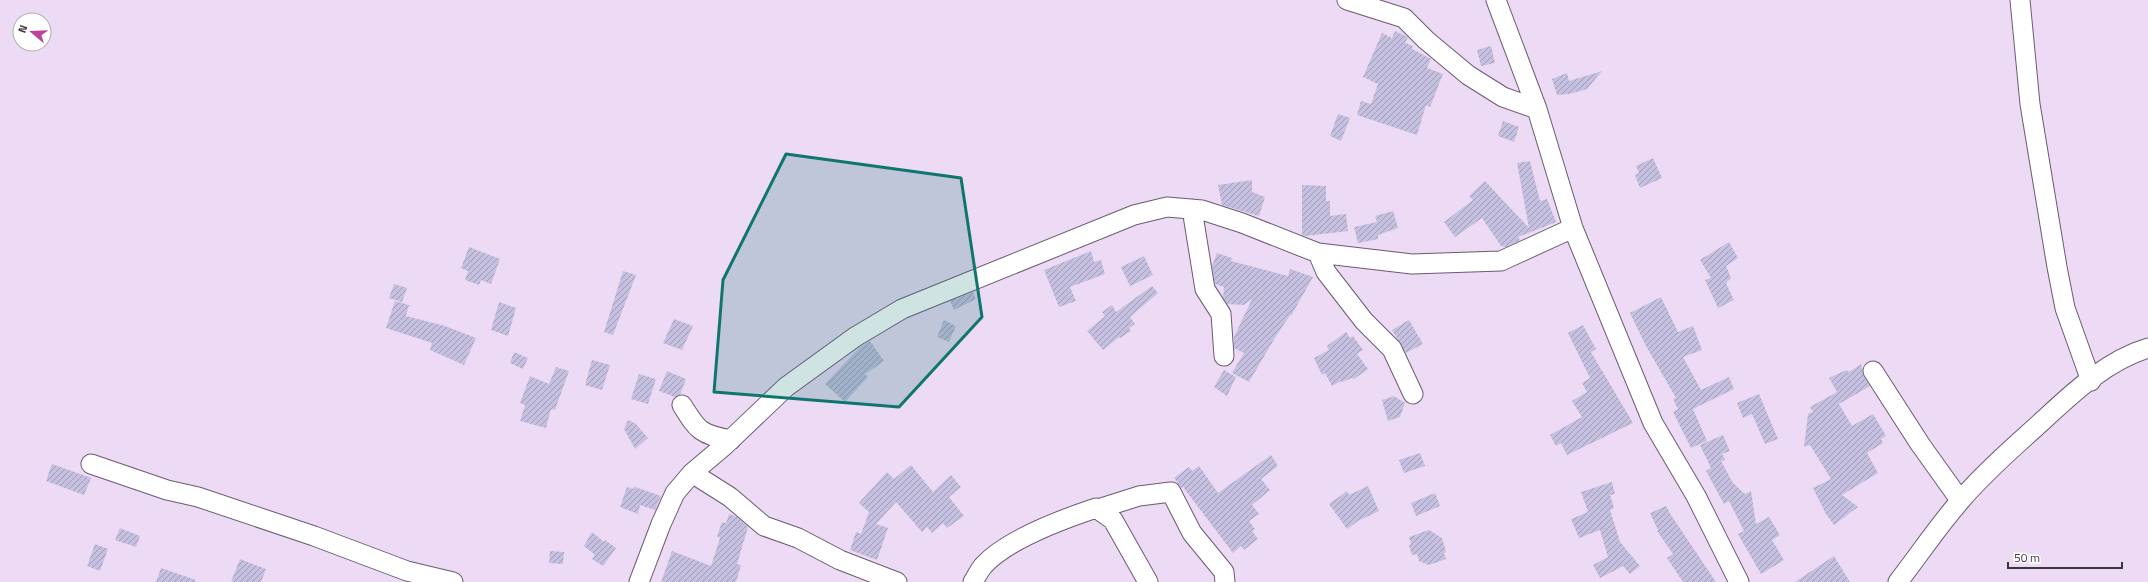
<svg xmlns="http://www.w3.org/2000/svg" width="2148" height="582" viewBox="0 0 2148 582" font-family="'Titillium Web',sans-serif">
<defs>
<pattern id="building-hatch" width="6" height="6" patternUnits="userSpaceOnUse"><rect width="6" height="6" fill="#c6c0e0"/><path d="M-1 1l2-2M0 6l6-6M5 7l2-2" fill="none" stroke="#a29db7"/></pattern>
</defs>
<rect width="100%" height="100%" fill="#eddaf5"/>
<path fill="url(#building-hatch)" d="M1395,31L1408,37L1405,43L1413,46L1412,49L1431,59L1427,68L1443,74L1430,107L1426,105L1417,135L1357,115L1361,101L1371,104L1378,84L1363,77L1382,33L1392,38Z
M1491,46L1495,63L1481,66L1477,50Z
M1602,71L1587,89L1569,94L1557,95L1552,79L1567,73L1569,81Z
M1338,114L1350,118L1341,141L1330,136Z
M1503,121L1519,127L1514,142L1498,136Z
M1653,158L1662,178L1640,188L1635,175L1639,173L1636,166Z
M1530,161L1540,201L1547,199L1556,222L1518,237L1520,240L1506,247L1501,246L1482,218L1455,237L1444,222L1473,200L1469,196L1485,181L1529,228L1517,163Z
M1252,180V192L1265,197L1259,216L1222,205L1218,185Z
M1302,185L1326,186V201H1330V216L1346,214L1348,231L1305,236L1302,235Z
M1393,211L1398,228L1378,235V239L1358,243L1354,227L1377,222L1375,216Z
M1729,242L1738,258L1726,266L1731,278L1726,283L1734,300L1718,308L1705,280L1711,278L1700,260Z
M469,247L500,259L491,284L481,280L479,285L465,280L468,271L461,268Z
M1091,251L1094,262L1101,260L1105,274L1070,287L1076,301L1059,307L1044,270Z
M1217,253L1232,258L1231,261L1288,276L1290,269L1313,277L1291,316L1290,315L1273,341L1249,382L1232,373L1244,353L1234,348V337L1252,299L1244,305L1227,304L1223,297L1224,287L1215,284L1212,266Z
M1144,256L1153,275L1130,286L1121,267Z
M623,271L636,275L613,335L604,332Z
M394,284L407,288L402,302L389,298Z
M1152,286L1158,293L1130,317L1135,324L1129,328L1131,331L1120,338L1119,337L1103,350L1087,331L1105,316L1102,312L1112,305L1116,312Z
M973,292L976,299L954,310L950,301Z
M1661,297L1678,332L1693,326L1702,350L1683,357L1701,390L1729,377L1734,389L1693,409L1707,441L1691,448L1673,412L1678,409L1673,399L1676,398L1646,346L1630,313Z
M395,301L409,305L406,316L445,326L476,338L464,365L430,350L432,343L386,328Z
M499,302L516,308L508,336L491,330Z
M674,319L693,326L682,350L663,343Z
M944,320L956,326L949,342L937,337Z
M1409,320L1423,344L1406,353L1392,330Z
M1583,325L1596,349L1591,352L1633,423L1567,455L1561,443L1556,446L1550,435L1582,417L1572,401L1587,392L1582,383L1590,378L1568,333Z
M1346,332L1350,338L1353,336L1363,350L1357,354L1368,369L1354,379L1352,378L1342,382L1341,381L1332,386L1325,373L1322,375L1314,358L1329,350L1327,346Z
M870,341L884,361L865,374L868,377L845,402L825,384L860,347Z
M514,352L528,358L523,369L510,363Z
M592,360L610,365L602,390L585,385Z
M1861,364L1864,377L1870,386L1839,404L1852,426L1873,414L1886,436L1881,439L1883,443L1867,453L1878,473L1842,495L1858,507L1834,525L1826,514L1813,488L1831,479L1810,445L1804,447L1808,414L1813,412L1810,407L1837,392L1829,378L1846,370L1849,372Z
M556,367L569,371L555,410L551,409L546,428L520,421L525,405L520,403L530,376L549,384Z
M1224,370L1236,377L1227,396L1214,387Z
M667,371L686,379L680,395L675,397L659,391Z
M639,374L656,379L648,404L631,399Z
M1759,394L1778,439L1765,444L1752,414L1743,418L1737,403Z
M1394,396L1405,403L1400,417L1388,421L1382,400Z
M628,420L636,424L648,438L635,449L624,429Z
M1723,435L1730,451L1722,454L1725,460L1721,461L1733,483L1745,494L1751,491L1756,524L1769,517L1780,535L1772,540L1784,560L1761,574L1738,534L1744,531L1729,501L1724,504L1706,471L1711,468L1700,445Z
M1420,453L1425,466L1404,473L1399,460Z
M1271,455L1278,466L1261,479L1270,490L1252,505L1259,514L1249,521L1255,529L1252,531L1258,539L1244,550L1241,546L1233,553L1183,487L1182,489L1174,478L1189,467L1192,471L1199,466L1218,493Z
M52,464L91,478L84,495L46,481Z
M911,465L933,492L951,475L961,487L949,497L964,516L947,528L943,523L932,533L927,527L922,532L896,502L876,524L888,528L877,560L850,550L856,532L861,534L869,512L859,503L887,472L894,479Z
M1612,482L1615,494L1610,495L1614,508L1610,510L1620,542L1640,566L1630,574L1623,566L1600,578L1593,565L1608,557L1600,530L1579,538L1571,519L1588,512L1581,492Z
M1368,486L1379,511L1358,521L1347,529L1329,504L1347,491L1349,495Z
M627,487L633,489L635,487L661,496L655,510L640,505L638,514L620,507Z
M1435,493L1440,506L1416,516L1411,503Z
M1666,506L1671,515L1716,582H1683L1667,558L1673,554L1657,531L1658,530L1650,513Z
M729,514L737,517L748,527L737,564L741,565L736,582H661L672,551L711,566L720,538L717,536L722,522L726,523Z
M120,528L140,536L136,547L115,540Z
M1429,530L1442,538L1446,552L1444,553L1446,559L1429,565L1419,561L1417,554L1412,555L1409,546L1411,544L1409,537Z
M592,532L604,542L605,540L616,548L603,566L592,559L595,555L584,546Z
M95,544L108,549L100,571L87,566Z
M550,551L564,552L563,564L549,563Z
M1834,556L1850,582H1795Z
M240,559L266,569L261,582H231Z
M161,568L196,580L195,582H156Z"/>
<g fill="none" stroke-linecap="round" stroke-linejoin="round">
<defs>
<path id="minor" d="M1347,0L1404,18L1426,40L1468,75L1503,97L1537,109
M1496,0L1537,109L1573,228L1653,423L1696,496L1739,582
M2020,0L2030,104L2057,267L2065,308L2091,381
M1192,209L1205,289L1221,314L1224,356
M1318,253L1326,272L1364,321L1392,349L1413,394
M1873,371L1920,444L1960,500
M682,405C698,431 700,434 731,440
M91,464L167,490L198,497L314,536L407,571L453,582
M692,473L730,497L764,526L798,538L840,560L897,582
M1098,509L1139,496L1171,492L1192,533L1224,572L1225,582
M639,582L661,524L675,493L692,473L724,446L786,387L855,337L902,309L1134,215L1167,207L1202,210L1242,223L1318,253L1412,264L1501,261L1573,228
M973,582C976,577 979,571 983,566C1006,540 1063,519 1096,508L1113,520L1148,582
M1898,582C1919,555 1938,526 1961,500C1981,476 2005,455 2028,434C2064,402 2101,362 2148,348"/>
</defs>
<use href="#minor" stroke="#6b5b72" stroke-width="21"/>
<use href="#minor" stroke="#fff" stroke-width="19"/>
</g>
<path fill="#0f766e" fill-opacity="0.2" stroke="#0f766e" stroke-width="3" stroke-linejoin="round" d="M786,154L961,178L982,317L899,407L714,392L723,280Z"/>
<g transform="translate(32 32) rotate(289)"><circle r="19" fill="#ffffff" stroke="#b1aeb2"/>
<path d="M0-3L7 15L0 10L-7 15Z" fill="#bb4397"/>
<text y="-6" font-size="11" font-weight="bold" text-anchor="middle" fill="#3c353f">N</text>
</g>
<path d="M2008 562v6h114v-6" fill="none" stroke="#3c353f" stroke-width="2"/>
<text x="2014" y="562" font-size="12" fill="#3c353f" stroke="#ffffff" stroke-width="3" paint-order="stroke">50 m</text>
</svg>
